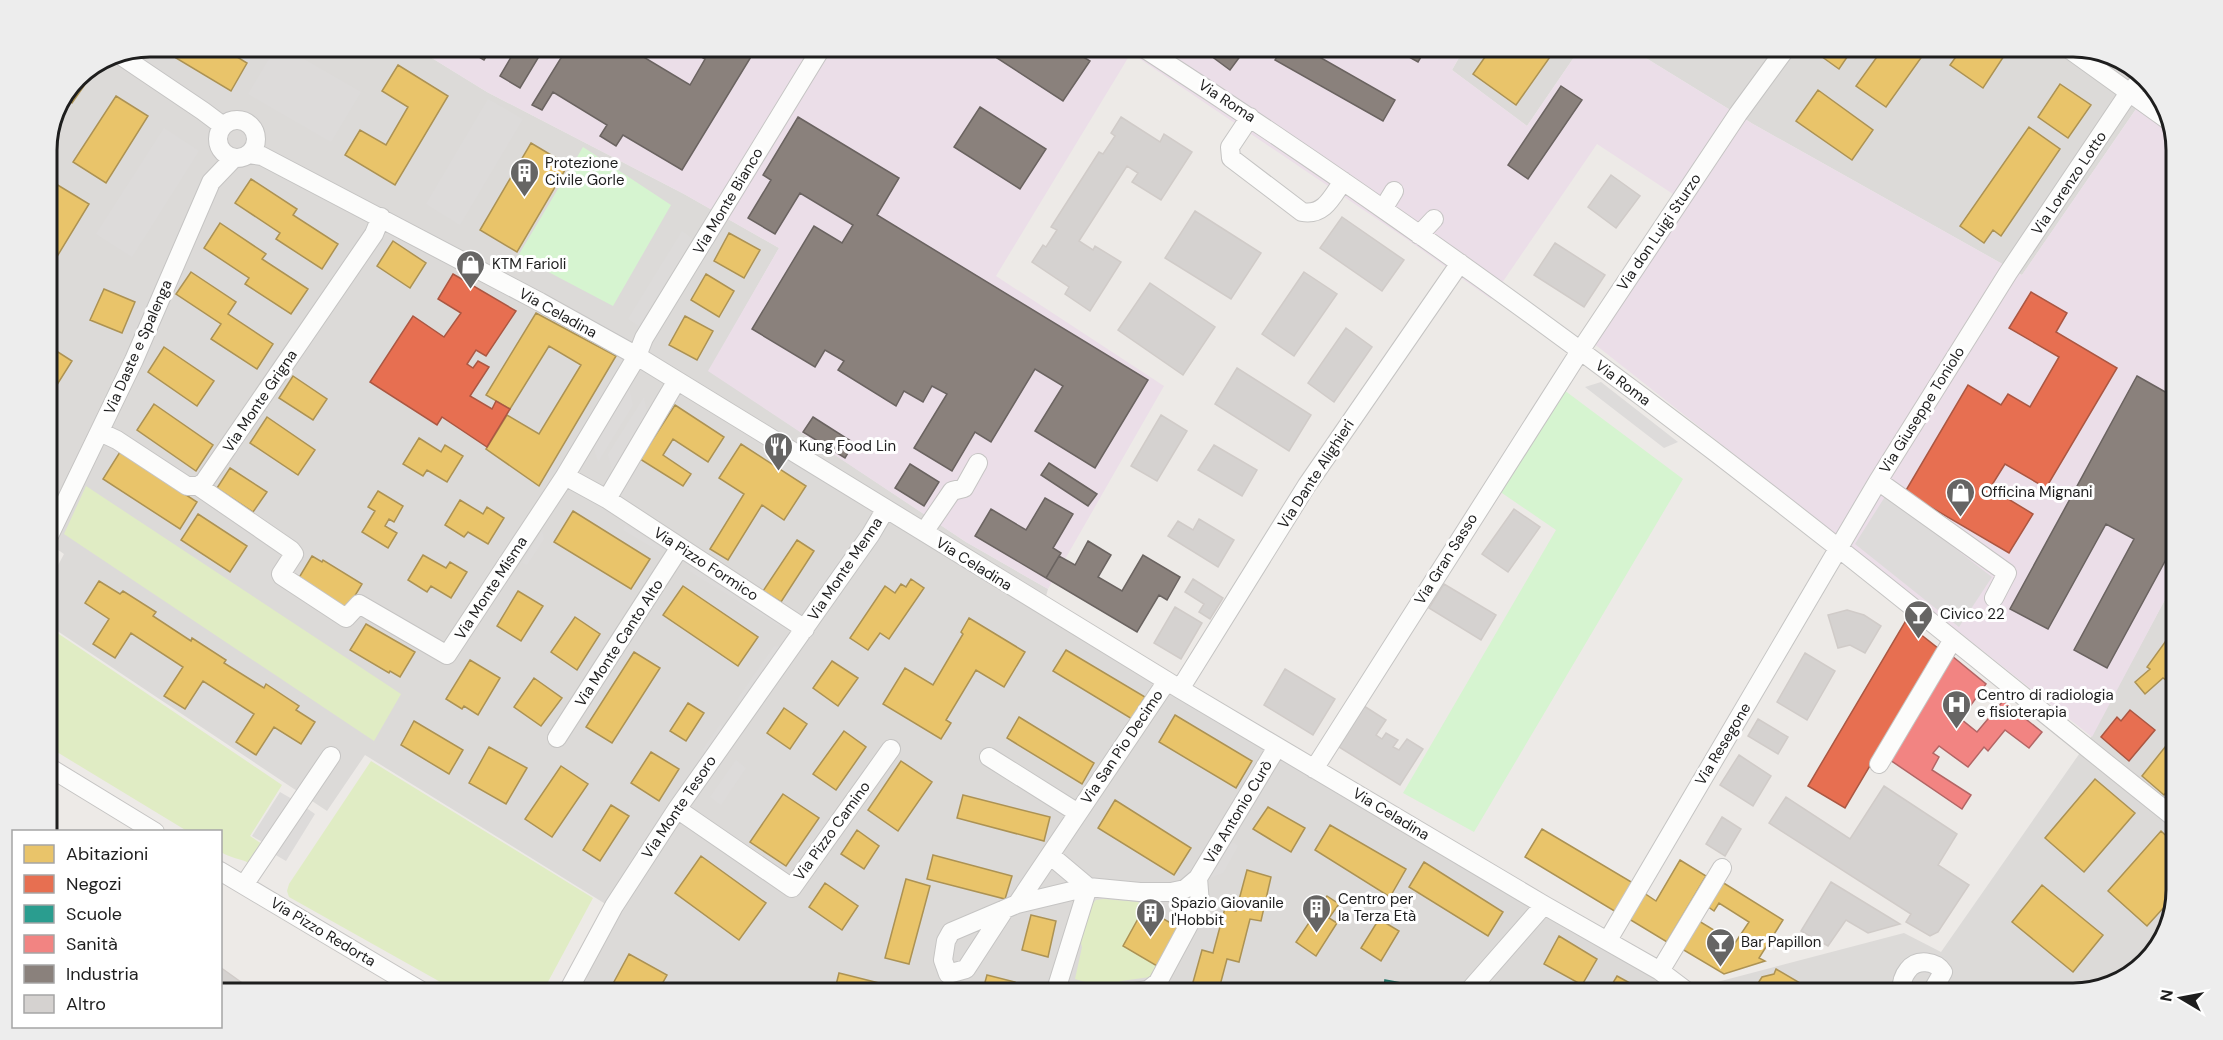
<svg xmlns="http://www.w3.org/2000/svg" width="2223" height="1040" viewBox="0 0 2223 1040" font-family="'DM Sans',sans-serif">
<rect width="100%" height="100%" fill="#edeae7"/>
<path fill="#dcdad8" d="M150,47H414L487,92L684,194L779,248L709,371L966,542L1048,589L1041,614L1683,991L1904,933L1941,952L2091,737L2176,579V890L2169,930L2130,976L2074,993H578L620,913L365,755L327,811L47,624V586L64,554L47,542V143L77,76L110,54Z
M1465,47H1581L1527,126L1452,70Z
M1628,47H2073L2113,54L2159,92L2174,136L2136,109L2022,275L1753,124Z"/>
<path fill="#ebdee8" d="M414,47H1465L1452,70L1527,126L1581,47H1628L1753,124L2022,275L2136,109L2174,136L2176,143V579L2092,737L1583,335L1676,196L1597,144L1491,299L1408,240L1131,53L996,276L1164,386L1048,589L966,542L708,371L779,248L684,194L487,92Z"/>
<path fill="#e0ecc4" d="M86,486L401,694L374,741L64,534Z
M47,626L282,785L250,836L262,844L249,863C239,858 230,858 221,852L220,832L187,831L47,746Z
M371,761L593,898L542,993H460L289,897L287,891L289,884Z
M1104,899L1138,902L1144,908L1123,946L1157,966L1150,977L1121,981L1107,989L1075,979L1082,947L1080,940L1090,906L1096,900Z
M1074,984L1101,993H1072Z"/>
<path fill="#d6f4d0" d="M583,147L671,205L613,306L518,256Z
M1564,390L1683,479L1474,832L1403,793L1556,530L1499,491Z"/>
<path fill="#dddbda" d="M276,47H283L361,92L331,142L248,94Z
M488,99L523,119L460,225L426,204Z
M164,128L199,151L132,257L96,234Z
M682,231L693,239L639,326L628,319Z
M1601,382L1678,442L1664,448L1585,387Z
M629,386L633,405L598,462L593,445Z
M644,397L647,413L612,471L608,454Z
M1886,495L1992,577L1959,627L1855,544Z
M625,525L663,548L660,552L623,530Z
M542,531L544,539L527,565L522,563Z
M692,566L782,622L779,626L689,571Z
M774,646L782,647L743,704L737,700Z
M720,725L726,729L707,755L703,749Z
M736,760L746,768L721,805L710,797Z
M280,792L292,799L264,843L252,836Z
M305,807L315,814L286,861L274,854Z
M1234,843L1238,846L1223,873L1204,880L1222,846Z"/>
<path fill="#e9c46a" stroke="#ac9253" stroke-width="1.5" d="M183,47H221L247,63L231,91L176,58Z
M1492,47H1557L1516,105L1473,74Z
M1813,47H1854L1839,69L1811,49Z
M1884,47L1928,48L1886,107L1856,86Z
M1963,47H1991L2004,56L1983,88L1950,65Z
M398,65L448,96L395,185L345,155L360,130L386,145L408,107L382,91Z
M84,71L91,76L72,103L67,99L77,76Z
M2060,84L2091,105L2068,138L2038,117Z
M1818,90L1873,130L1852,160L1796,121Z
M116,96L148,116L106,183L73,162Z
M2029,127L2060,149L2001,236L1993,230L1984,243L1960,226Z
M531,143L568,165L517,252L480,230Z
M251,179L297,209L293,215L338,244L322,269L276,239L280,233L235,203Z
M56,184L89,204L47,273V199Z
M220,223L266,254L262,259L308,289L291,314L245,284L249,278L204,248Z
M729,233L760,250L744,278L714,261Z
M393,241L426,263L410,288L377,266Z
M191,272L236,302L228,314L273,344L257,369L211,339L221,324L176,294Z
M706,274L734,291L719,317L691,300Z
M104,289L135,302L122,333L90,320Z
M536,313L616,356L539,486L486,449L507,415L539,434L581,365L549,346L510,409L486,395Z
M685,316L713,331L697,360L669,345Z
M47,345L72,361L48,399H47Z
M164,347L214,381L197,406L148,372Z
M293,376L327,399L313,420L279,398Z
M154,404L213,445L196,471L137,430Z
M675,405L724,437L708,462L673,439L663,455L691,474L683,486L640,459Z
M267,417L315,450L298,475L250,443Z
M419,438L441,452L445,445L463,456L447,482L427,470L423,476L403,464Z
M741,444L806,486L784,520L762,505L728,560L710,549L744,494L719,478Z
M120,452L197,502L180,529L103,479Z
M230,468L267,492L253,512L217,488Z
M378,491L403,506L394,522L389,519L385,526L397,533L388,548L362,532L375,511L368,507Z
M460,500L483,514L487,507L504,518L488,544L468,532L464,537L445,525Z
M573,511L650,559L631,589L554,542Z
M198,514L247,546L230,572L181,540Z
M797,540L814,551L781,602L763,591Z
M423,555L446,568L450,562L467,572L451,598L431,586L427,592L408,580Z
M312,556L322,562L323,560L362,584L347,609L297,581Z
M911,579L924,588L889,639L880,633L868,650L850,638L885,586L895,593L901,584L906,587Z
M99,581L120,594L123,591L156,612L153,616L191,641L192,638L226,660L224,663L264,688L266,684L299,706L296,710L315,722L301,744L274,727L256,755L236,742L254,714L203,681L185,709L164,696L183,667L131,633L115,658L93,644L109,619L85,603Z
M683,586L758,637L738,666L663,615Z
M2176,588V605L2169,600Z
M518,591L543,606L521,641L497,626Z
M575,617L600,634L577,670L551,652Z
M969,618L1025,652L1004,687L976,670L946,720L951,723L941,739L883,704L905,668L933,685L963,634L961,632Z
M366,624L415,652L400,677L390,671L389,673L350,650Z
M2168,638L2176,644V687L2163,678L2145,694L2135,682L2150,669L2147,667Z
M1066,650L1145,697L1132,719L1053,671Z
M634,652L660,668L612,743L586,727Z
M470,660L500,678L478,715L464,706L462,709L446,699Z
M832,661L858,678L838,706L813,688Z
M534,678L562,698L541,726L514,707Z
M688,703L704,713L686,741L670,731Z
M784,708L807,724L790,749L767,733Z
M1175,715L1252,761L1236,788L1159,742Z
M1019,717L1094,763L1082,784L1007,738Z
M414,721L463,750L449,774L401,745Z
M844,731L866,747L836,790L813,774Z
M2173,737L2176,740V785L2174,782L2164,795L2142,776Z
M489,747L527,768L506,804L469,783Z
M651,752L679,769L659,801L631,783Z
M901,761L932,782L898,831L868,810Z
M561,766L588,784L552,837L525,819Z
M2095,779L2135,813L2084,872L2045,838Z
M783,794L819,818L786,866L750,842Z
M963,795L1050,817L1044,841L957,818Z
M1115,800L1191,848L1174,875L1098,828Z
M611,805L629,816L600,861L583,850Z
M1268,807L1305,828L1291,852L1253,829Z
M1330,825L1406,869L1390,897L1315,850Z
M1542,829L1633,883L1616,912L1525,857Z
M857,830L879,846L864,869L841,854Z
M2161,831L2176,845V894L2147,926L2108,891Z
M933,855L1012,876L1005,899L927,879Z
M701,856L766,903L739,940L675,893Z
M1680,860L1706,876L1667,942L1629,919L1644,893L1656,901Z
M1424,862L1503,912L1488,936L1409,887Z
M1247,870L1271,877L1261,921L1250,919L1239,962L1227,959L1218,993H1190L1202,950L1213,953L1225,908L1236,911Z
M906,879L930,886L909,964L885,958Z
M1722,882L1783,920L1759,958L1765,961L1724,974L1682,949L1699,921L1735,943L1749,922L1719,903L1714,911L1707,906Z
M825,883L858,906L842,930L809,907Z
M2042,885L2103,935L2073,972L2012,922Z
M1327,896L1339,904L1329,918L1337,923L1316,956L1296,942Z
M1144,908L1178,927L1157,966L1123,946Z
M1031,915L1056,921L1048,957L1022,950Z
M1379,919L1399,931L1381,961L1361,948Z
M1559,936L1597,959L1582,985L1544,964Z
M629,954L667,975L657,993H608Z
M1776,969L1817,993H1763L1755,988L1762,977L1774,974Z
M839,973L919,993H834Z
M987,975L1015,982L1013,993H982Z
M1617,976L1648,993H1607Z"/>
<path fill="#e76f51" stroke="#ab5742" stroke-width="1.5" d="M453,274L516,311L486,356L476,350L467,364L473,368L478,361L489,367L470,396L492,409L496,401L510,409L487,447L442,417L437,425L370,382L413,316L444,337L461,313L438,299Z
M2031,292L2067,313L2056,332L2117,368L2046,488L2005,464L1990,488L2033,514L2009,553L1905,492L1968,385L2001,405L2008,394L2030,407L2059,357L2009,328Z
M1905,622L1939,649L1845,808L1808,786Z
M2130,710L2155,730L2129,761L2101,737L2117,717L2121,721Z"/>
<path fill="#2a9d8f" stroke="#26776d" stroke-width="1.5" d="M1385,980L1423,987L1422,993H1383Z"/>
<path fill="#f28482" stroke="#b26564" stroke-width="1.5" d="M1952,656L1986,684L1961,719L1977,732L2003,701L2042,732L2029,748L2005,730L1988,751L1984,747L1968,767L1939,746L1933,753L1939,757L1932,770L1971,795L1962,809L1890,760Z"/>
<path fill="#8a817c" stroke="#6a6360" stroke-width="1.5" d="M462,47H492L484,60Z
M517,47H597L611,55L615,47H627L690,85L705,59L696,54L701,47H757L682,170L623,135L616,146L600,136L607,125L553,92L542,110L532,105L561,58L544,48L520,88L500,76Z
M1004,47H1067L1090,61L1063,101L997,58Z
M1199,47H1247L1230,70Z
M1283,47H1302L1395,100L1383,121L1275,60Z
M1391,47H1427L1418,62Z
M1561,86L1582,100L1528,179L1508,165Z
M980,107L1046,149L1020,189L954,147Z
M798,117L899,178L877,215L1148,380L1095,468L1035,431L1063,386L1035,369L991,442L975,432L952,471L914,448L947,394L932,386L923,402L904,391L896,406L838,370L844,361L825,350L815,367L752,329L814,226L842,243L853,225L800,193L775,234L748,218L771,180L763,175Z
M2137,376L2176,398V541L2107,668L2074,650L2134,539L2106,524L2048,629L2010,609Z
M813,417L854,443L845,458L803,432Z
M1049,463L1097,494L1088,506L1041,475Z
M910,464L939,482L924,506L895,488Z
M1045,498L1073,514L1053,548L1061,553L1046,578L975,536L991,509L1026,530Z
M1088,541L1111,555L1098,577L1122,591L1143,555L1180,577L1167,600L1159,595L1137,632L1046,578L1059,556L1075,565Z"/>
<path fill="#d5d2d0" stroke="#d0cbc8" stroke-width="1.5" d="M1121,117L1160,142L1164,134L1192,152L1161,200L1132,182L1138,173L1127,166L1079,241L1093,250L1095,246L1121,262L1090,311L1065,294L1069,287L1032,262L1043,245L1046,247L1057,230L1051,227L1099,152L1103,154L1115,136L1111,133Z
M1611,175L1640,196L1616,228L1588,207Z
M1195,211L1261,253L1231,299L1165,258Z
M1342,217L1404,260L1382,291L1320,248Z
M1555,243L1605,275L1584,307L1534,275Z
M1304,272L1337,294L1294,356L1262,334Z
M1150,283L1215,327L1183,375L1118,330Z
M1346,328L1372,347L1334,402L1308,383Z
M1237,368L1311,415L1289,451L1215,404Z
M1161,415L1187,431L1157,481L1131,466Z
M1214,445L1257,470L1242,496L1198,470Z
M1514,509L1540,527L1508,572L1482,554Z
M1199,519L1234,540L1218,567L1168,536L1178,521L1193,530Z
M1193,579L1223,598L1210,619L1199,612L1204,604L1185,592Z
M1444,584L1496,615L1481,640L1429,608Z
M1175,607L1202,623L1181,659L1154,643Z
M1847,610L1864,615L1881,626L1865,653L1850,645L1838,648L1828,615Z
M1805,653L1835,671L1807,720L1777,702Z
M1285,669L1335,699L1313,735L1264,705Z
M1364,706L1386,720L1376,735L1382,739L1386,733L1398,740L1393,747L1399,750L1407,739L1423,749L1400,785L1339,747Z
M1758,719L1788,737L1778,754L1748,736Z
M1739,755L1771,776L1753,806L1720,785Z
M1884,786L1957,834L1938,865L1969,885L1938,932L1930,936L1906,922L1911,914L1769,823L1786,797L1850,839Z
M1722,817L1741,829L1725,856L1706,844Z
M1831,882L1900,924L1868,933L1846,920L1828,946L1801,931Z
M220,967L256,993H220Z"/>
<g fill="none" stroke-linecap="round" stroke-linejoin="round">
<defs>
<path id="minor" d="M1142,47C1382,202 1613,370 1837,547C1951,637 2063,729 2176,819
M2066,47L2169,121
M117,53L203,111L223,126
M1250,117L1230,147L1231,158L1302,212C1324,216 1332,197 1343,181
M218 139a19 19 0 1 1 38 0a19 19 0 1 1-38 0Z
M249,154L262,156L540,302L637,356L1180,689L1544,905L1660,971L1689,993
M1383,209L1394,191
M1419,235L1434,219
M100,432L117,440L187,486H198L204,482L374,234L381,217
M1878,481L2007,573L1994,598
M198,486L291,550L294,554L281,574L282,576L346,618L359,604L447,655L565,476
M607,499L676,382
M924,532L952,491L964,488L978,463
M47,540L134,360L211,182L234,158
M805,629L607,499L565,476L637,356L644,338L822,47
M1180,689L1307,485L1460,263
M557,738L680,547
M989,757L1078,813
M1879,764L1952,641
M47,766L155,832
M1314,769L1580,351L1738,114L1787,47
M677,809L792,888L891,749
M1050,855L1088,887
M220,871L425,993
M244,885L331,756
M1017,904L1167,681
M1005,909L966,969L948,974L943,960L946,941L951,932L1017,904L1088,887L1140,892H1171L1185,889L1198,878
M1608,940L1878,481L2008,273L2124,100L2142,78
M1660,971L1722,868
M567,993L614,906L677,809L871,534L885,510
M1055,993L1088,887
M1128,993L1148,990L1158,982L1200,904L1198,878L1277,747
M1467,993L1544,905
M1901,993C1901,986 1903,976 1908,970C1917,958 1936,961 1943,972L1931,993"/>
</defs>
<use href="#minor" stroke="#c5c4c3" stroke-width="20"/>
<use href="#minor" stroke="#fcfcfb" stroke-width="18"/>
</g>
<defs>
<symbol id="building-pin" viewBox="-11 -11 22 30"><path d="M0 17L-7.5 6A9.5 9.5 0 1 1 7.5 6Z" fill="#666564" stroke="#fff"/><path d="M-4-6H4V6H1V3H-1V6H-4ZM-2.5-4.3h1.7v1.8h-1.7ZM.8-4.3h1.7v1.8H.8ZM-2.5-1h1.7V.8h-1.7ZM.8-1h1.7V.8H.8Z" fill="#fff"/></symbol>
<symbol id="shop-pin" viewBox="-11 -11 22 30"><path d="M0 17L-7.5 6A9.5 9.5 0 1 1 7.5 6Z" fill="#666564" stroke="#fff"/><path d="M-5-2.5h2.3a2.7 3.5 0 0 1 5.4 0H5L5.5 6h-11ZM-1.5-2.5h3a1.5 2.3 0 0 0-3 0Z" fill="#fff"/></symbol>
<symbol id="restaurant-pin" viewBox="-11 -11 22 30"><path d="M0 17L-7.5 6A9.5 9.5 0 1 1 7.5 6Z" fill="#666564" stroke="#fff"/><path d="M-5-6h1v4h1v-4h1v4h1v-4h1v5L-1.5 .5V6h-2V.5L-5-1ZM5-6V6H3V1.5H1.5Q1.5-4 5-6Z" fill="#fff"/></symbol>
<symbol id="bar-pin" viewBox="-11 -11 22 30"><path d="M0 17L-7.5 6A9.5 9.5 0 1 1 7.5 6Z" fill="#666564" stroke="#fff"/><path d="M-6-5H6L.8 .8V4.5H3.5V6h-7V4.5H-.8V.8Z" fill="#fff"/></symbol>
<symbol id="hospital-pin" viewBox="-11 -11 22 30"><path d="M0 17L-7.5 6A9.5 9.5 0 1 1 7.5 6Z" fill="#666564" stroke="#fff"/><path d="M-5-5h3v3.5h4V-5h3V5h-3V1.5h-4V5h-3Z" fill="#fff"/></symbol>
</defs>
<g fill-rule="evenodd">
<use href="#building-pin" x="508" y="156" width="33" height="45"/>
<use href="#shop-pin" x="454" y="248" width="33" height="45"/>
<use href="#restaurant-pin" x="762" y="430" width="33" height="45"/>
<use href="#shop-pin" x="1944" y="476" width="33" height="45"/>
<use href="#bar-pin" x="1902" y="598" width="33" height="45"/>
<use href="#hospital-pin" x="1940" y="688" width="33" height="45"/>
<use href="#building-pin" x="1300" y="892" width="33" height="45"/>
<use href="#building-pin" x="1134" y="896" width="33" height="45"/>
<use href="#bar-pin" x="1704" y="926" width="33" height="45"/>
</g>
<g text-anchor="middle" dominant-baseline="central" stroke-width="6" stroke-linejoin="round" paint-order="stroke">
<g font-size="15" fill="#1e1e1e" stroke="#fff">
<text transform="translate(1227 101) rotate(33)">Via Roma</text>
<text transform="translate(2069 183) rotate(-56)">Via Lorenzo Lotto</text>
<text transform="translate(728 201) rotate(-59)">Via Monte Bianco</text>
<text transform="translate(1659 232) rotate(-56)">Via don Luigi Sturzo</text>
<text transform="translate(558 313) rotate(29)">Via Celadina</text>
<text transform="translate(138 347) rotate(-66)">Via Daste e Spalenga</text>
<text transform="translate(1623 383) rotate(37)">Via Roma</text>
<text transform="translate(260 401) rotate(-56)">Via Monte Grigna</text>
<text transform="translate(1922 410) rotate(-58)">Via Giuseppe Toniolo</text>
<text transform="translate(1316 474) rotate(-57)">Via Dante Alighieri</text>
<text transform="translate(1446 559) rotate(-58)">Via Gran Sasso</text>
<text transform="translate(706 564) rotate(33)">Via Pizzo Formico</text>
<text transform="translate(974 564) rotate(32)">Via Celadina</text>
<text transform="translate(845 569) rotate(-56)">Via Monte Menna</text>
<text transform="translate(491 588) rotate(-57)">Via Monte Misma</text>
<text transform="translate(619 643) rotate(-57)">Via Monte Canto Alto</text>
<text transform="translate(1723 744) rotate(-59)">Via Resegone</text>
<text transform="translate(1122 747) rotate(-56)">Via San Pio Decimo</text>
<text transform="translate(679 807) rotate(-56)">Via Monte Tesoro</text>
<text transform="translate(1238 812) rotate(-59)">Via Antonio Curò</text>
<text transform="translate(1391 814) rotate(31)">Via Celadina</text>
<text transform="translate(832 831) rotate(-54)">Via Pizzo Camino</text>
<text transform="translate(323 932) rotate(31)">Via Pizzo Redorta</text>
</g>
<g font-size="15" fill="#1e1e1e" stroke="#fff" text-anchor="start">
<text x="545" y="163">Protezione<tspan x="545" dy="17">Civile Gorle</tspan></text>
<text x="492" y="264">KTM Farioli</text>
<text x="799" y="446">Kung Food Lin</text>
<text x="1981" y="492">Officina Mignani</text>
<text x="1940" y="614">Civico 22</text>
<text x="1977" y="695">Centro di radiologia<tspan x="1977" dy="17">e fisioterapia</tspan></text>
<text x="1338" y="899">Centro per<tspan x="1338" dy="17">la Terza Età</tspan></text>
<text x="1171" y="903">Spazio Giovanile<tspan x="1171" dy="17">l'Hobbit</tspan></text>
<text x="1741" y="942">Bar Papillon</text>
</g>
</g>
<path d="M0 0H2223V1040H0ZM150 57H2073A93 93 0 0 1 2166 150V890A93 93 0 0 1 2073 983H150A93 93 0 0 1 57 890V150A93 93 0 0 1 150 57Z" fill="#ededed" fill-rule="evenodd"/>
<path fill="none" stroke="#1e1e1e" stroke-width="3" d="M150 57H2073A93 93 0 0 1 2166 150V890A93 93 0 0 1 2073 983H150A93 93 0 0 1 57 890V150A93 93 0 0 1 150 57Z"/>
<rect x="12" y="830" width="210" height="198" fill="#ffffff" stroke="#a5a5a5" stroke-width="1.5"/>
<rect x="24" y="845" width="30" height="18" fill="#e9c46a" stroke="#a5a5a5" stroke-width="1.5"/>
<text x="66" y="860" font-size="18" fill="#1e1e1e">Abitazioni</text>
<rect x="24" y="875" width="30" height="18" fill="#e76f51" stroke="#a5a5a5" stroke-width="1.5"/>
<text x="66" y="890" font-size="18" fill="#1e1e1e">Negozi</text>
<rect x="24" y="905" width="30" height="18" fill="#2a9d8f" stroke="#a5a5a5" stroke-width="1.5"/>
<text x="66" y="920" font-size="18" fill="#1e1e1e">Scuole</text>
<rect x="24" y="935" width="30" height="18" fill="#f28482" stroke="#a5a5a5" stroke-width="1.5"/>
<text x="66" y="950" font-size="18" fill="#1e1e1e">Sanità</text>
<rect x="24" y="965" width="30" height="18" fill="#8a817c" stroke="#a5a5a5" stroke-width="1.5"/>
<text x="66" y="980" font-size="18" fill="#1e1e1e">Industria</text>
<rect x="24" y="995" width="30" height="18" fill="#d5d2d0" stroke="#a5a5a5" stroke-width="1.5"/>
<text x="66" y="1010" font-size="18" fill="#1e1e1e">Altro</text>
<g transform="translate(2181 998) rotate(280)" stroke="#ffffff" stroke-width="4.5" paint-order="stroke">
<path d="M0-4.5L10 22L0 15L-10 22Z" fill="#1e1e1e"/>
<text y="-9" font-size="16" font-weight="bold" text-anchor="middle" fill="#1e1e1e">N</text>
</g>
</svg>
